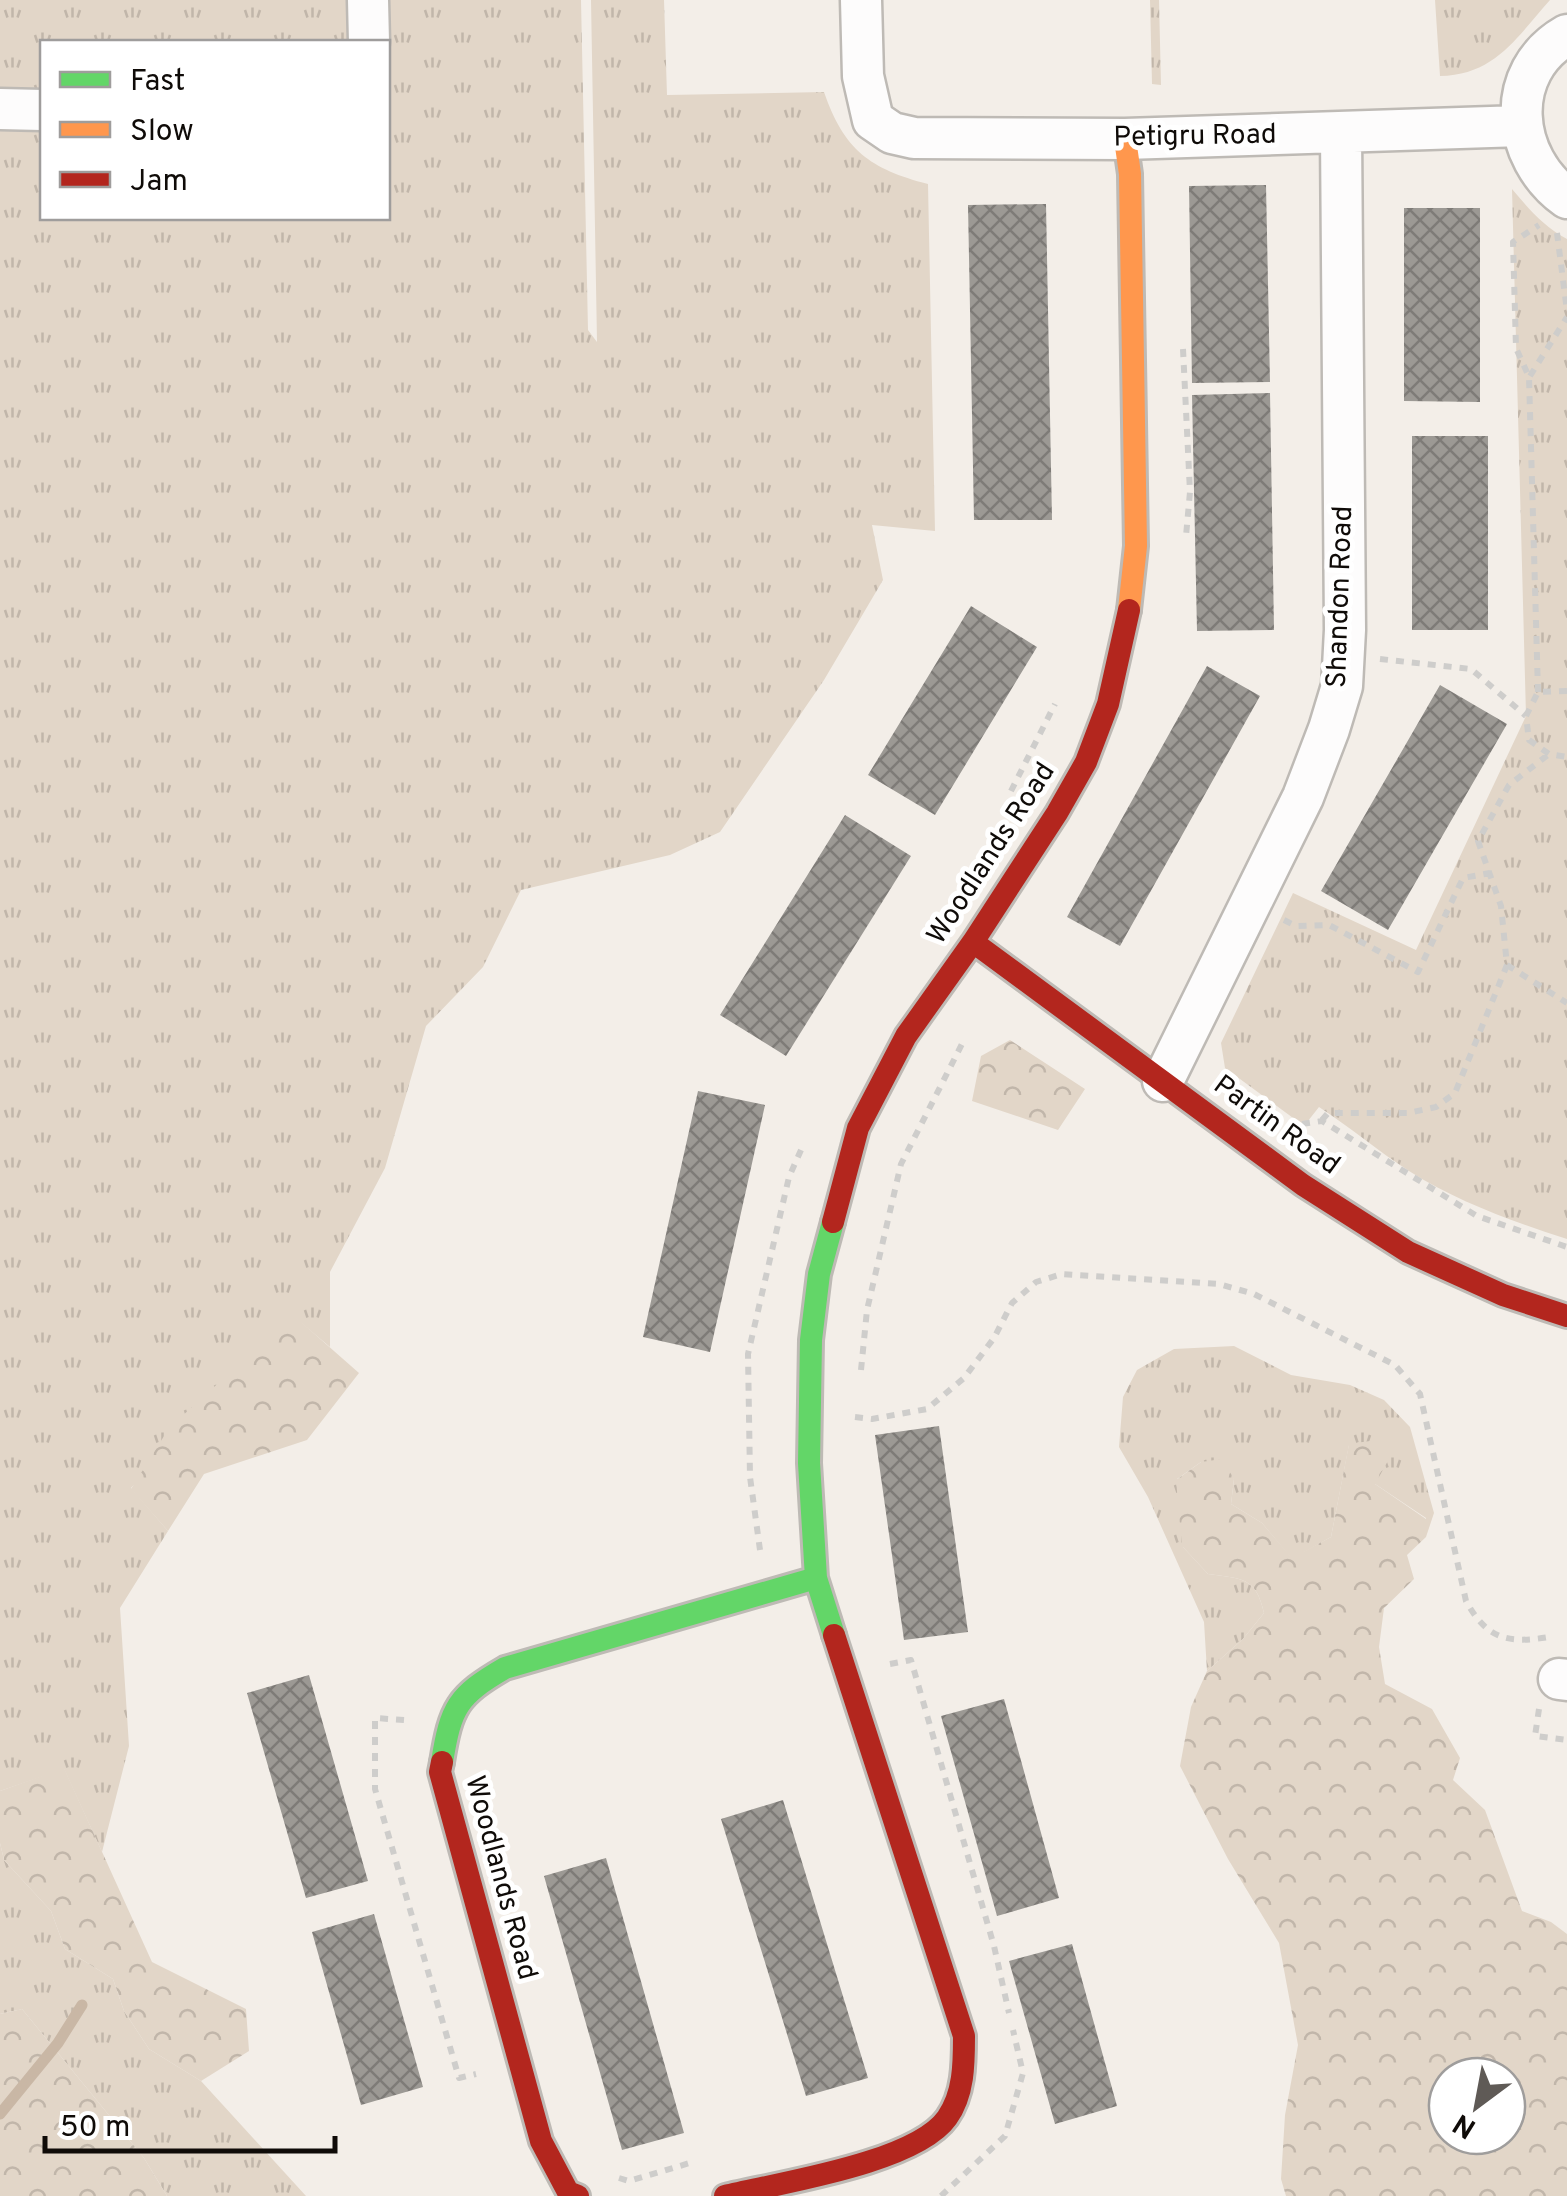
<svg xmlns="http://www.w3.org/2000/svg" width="1567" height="2196" viewBox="0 0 1567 2196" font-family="Overpass,sans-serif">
<defs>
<pattern id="grass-tufts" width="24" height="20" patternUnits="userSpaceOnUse" patternTransform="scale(2.5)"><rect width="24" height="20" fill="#e2d6c8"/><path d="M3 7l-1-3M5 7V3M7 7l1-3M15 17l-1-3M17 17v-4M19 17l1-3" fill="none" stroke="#c1b6aa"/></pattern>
<pattern id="forest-crowns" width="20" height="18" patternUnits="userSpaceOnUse" patternTransform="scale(2.5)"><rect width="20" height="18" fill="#e2d6c8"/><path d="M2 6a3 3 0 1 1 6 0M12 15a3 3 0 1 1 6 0" fill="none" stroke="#c1b6aa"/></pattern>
<pattern id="building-cross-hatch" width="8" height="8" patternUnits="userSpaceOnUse" patternTransform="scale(2.5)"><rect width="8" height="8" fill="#9c9994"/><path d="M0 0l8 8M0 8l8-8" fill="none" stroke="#7e7b77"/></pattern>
</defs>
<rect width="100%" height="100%" fill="#f3eee8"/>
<path fill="url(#grass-tufts)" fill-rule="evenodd" d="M0,0H581L588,330L597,342L591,0H664L667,95L824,92C844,150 870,169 928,184L935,531L872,525L883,580L824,680L720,832L670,855L521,890L483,967L426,1026L385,1168L330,1272V1347L293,1316L131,1488L168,1531L120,1608L129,1746L102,1852L64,1769L0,1791ZM42,42H388V218H42Z
M1150,0H1159L1161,85L1152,84Z
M1435,0H1550C1516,38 1495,75 1440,76Z
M1512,189C1529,209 1543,226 1567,239V1239C1512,1221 1458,1202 1409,1171C1378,1151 1350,1127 1319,1107L1304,1126L1225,1068L1221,1043L1293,893L1416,950L1526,716Z
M1234,1346L1291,1375L1350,1385L1384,1400L1410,1427L1434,1513L1426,1537V1518L1375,1484L1349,1445L1331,1537L1292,1559L1262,1523L1231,1504L1234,1479L1201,1462L1177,1479L1183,1547L1208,1574C1241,1579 1256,1576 1264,1613L1243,1639L1207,1671L1204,1622L1148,1497L1119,1447L1123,1397L1137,1370L1174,1349Z
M0,1843L4,1860L51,1911L65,1949L113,1979L124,2011L149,2049L201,2081L306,2196H167L144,2158L22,2009L0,2014Z"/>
<path fill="url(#forest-crowns)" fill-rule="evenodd" d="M1010,1040L1085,1089L1058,1130L972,1101L981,1056Z
M293,1315L359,1373L307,1440L204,1474L168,1531L131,1489L169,1428Z
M1377,1440L1389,1459L1375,1484L1426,1519V1537L1407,1555L1414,1579L1384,1608L1379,1647L1385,1684L1432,1709L1460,1758L1453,1780L1485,1810L1522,1911L1551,1922L1567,1934V2196H1286L1281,2179L1285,2115L1298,2045L1279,1943L1228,1859L1180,1766L1191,1707L1207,1671L1243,1639L1264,1613C1256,1576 1241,1579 1208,1574L1182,1546L1176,1480L1201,1462L1222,1459L1234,1479L1231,1504L1262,1523L1292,1558L1331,1537L1349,1444ZM1507,2076V2136H1447V2076Z
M64,1768L152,1962L246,2009L249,2051L201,2081L149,2049L124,2011L113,1979L65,1949L51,1911L4,1860L0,1843V1791Z
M22,2009L144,2158L167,2196H0V2014Z"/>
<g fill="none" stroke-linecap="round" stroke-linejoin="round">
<path stroke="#c9b7a5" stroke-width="11" d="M0,2114L58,2043L82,2005"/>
</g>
<path fill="url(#building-cross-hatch)" d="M1266,185L1270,382L1192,383L1189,186Z
M1046,204L1052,520H974L968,205Z
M1404,208H1480V402L1404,401Z
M1270,393L1274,630L1197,631L1192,395Z
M1412,436H1488V630H1412Z
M971,606L1037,647L935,815L868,775Z
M1207,666L1260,696L1120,946L1067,917Z
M1440,685L1507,724L1388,930L1321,891Z
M845,815L911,856L786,1056L720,1015Z
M698,1091L765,1105L710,1352L643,1337Z
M939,1426L968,1632L904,1640L875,1435Z
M309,1675L368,1881L306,1898L247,1693Z
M1004,1699L1059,1898L997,1916L941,1716Z
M783,1800L868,2078L806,2096L721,1819Z
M606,1858L684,2133L622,2150L544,1876Z
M374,1914L423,2087L361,2105L312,1932Z
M1072,1944L1117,2106L1055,2124L1009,1961Z"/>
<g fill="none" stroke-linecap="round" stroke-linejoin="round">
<defs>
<path id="street" d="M368,0L369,42
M861,0L863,76L873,120L892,133L914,138L1125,139L1521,126
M1567,35C1502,72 1511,158 1567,198
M0,109L42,110
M1163,1081L1303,797L1329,729L1342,686L1345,630L1341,134
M1559,1679L1567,1680"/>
<path id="fast" d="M833,1222L819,1274L811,1340L809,1463L816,1578L834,1635
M442,1762C451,1707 457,1696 505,1668L816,1578"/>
<path id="slow" d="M1125,139L1130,174L1136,546L1129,610"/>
<path id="jam" d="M973,942L1303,1185L1408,1252L1503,1295L1567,1316
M833,1222L858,1128L906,1036L973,942L1057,813L1086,762L1108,704L1129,610
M442,1762L440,1772L541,2141L568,2192L578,2196
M725,2196C779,2183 915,2163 947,2118C964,2094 964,2064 964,2036L834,1635"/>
</defs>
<use href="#street" stroke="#bebab5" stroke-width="45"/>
<use href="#fast" stroke="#bebab5" stroke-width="28"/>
<use href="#slow" stroke="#bebab5" stroke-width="28"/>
<use href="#jam" stroke="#bebab5" stroke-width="28"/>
<path stroke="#cecdcb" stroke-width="6" stroke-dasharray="8 8" stroke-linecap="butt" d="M1557,233L1567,311
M1183,349L1190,492L1186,536
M1530,376L1567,317
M1380,659L1471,669L1526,716
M1567,691L1538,692L1526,716L1529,740L1549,754L1567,757
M1538,692L1529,377L1516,348L1513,242L1539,225
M1011,791L1055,704
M1284,920L1296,926L1329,925L1418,972L1463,878L1490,873
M1507,965L1567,1003
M1322,1120L1328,1113H1408L1436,1107L1455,1093L1507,965L1501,906L1478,841L1509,785L1549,754
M1302,1124L1322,1121L1477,1216L1567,1247
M861,1370L867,1310L901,1164L963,1042
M855,1417L872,1419L927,1409L964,1378L994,1338L1012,1303L1036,1282L1062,1274L1219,1284L1254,1294L1395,1365L1420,1394L1466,1601C1487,1639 1507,1644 1549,1637
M760,1550L750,1477L748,1354L789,1177L801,1150
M890,1664L911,1660L994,1946L1009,2013
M1539,1709L1535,1736L1567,1740
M404,1720L375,1718V1789L459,2078L476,2074
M619,2178L629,2181L693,2162
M941,2196L1005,2136L1023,2073L1013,2030"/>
<use href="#street" stroke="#fdfcfc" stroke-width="40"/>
<use href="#fast" stroke="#63d668" stroke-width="22"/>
<use href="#slow" stroke="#ff974d" stroke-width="22"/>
<use href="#jam" stroke="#b3261e" stroke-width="22"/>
</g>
<g text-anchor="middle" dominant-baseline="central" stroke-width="10" stroke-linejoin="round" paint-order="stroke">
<g font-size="28" fill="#0f0b08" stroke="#fff">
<text transform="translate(1195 137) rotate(-1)">Petigru Road</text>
<text transform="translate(1341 597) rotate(-88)">Shandon Road</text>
<text transform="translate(992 854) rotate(-57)">Woodlands Road</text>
<text transform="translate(1276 1126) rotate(36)">Partin Road</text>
<text transform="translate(500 1878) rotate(75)">Woodlands Road</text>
</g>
</g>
<rect x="40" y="40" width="350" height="180" fill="#ffffff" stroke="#9f9d9c" stroke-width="2.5"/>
<rect x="60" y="72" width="50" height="15" fill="#63d668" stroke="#9f9d9c" stroke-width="2.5"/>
<text x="130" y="90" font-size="30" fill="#0f0b08">Fast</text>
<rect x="60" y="122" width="50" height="15" fill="#ff974d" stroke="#9f9d9c" stroke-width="2.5"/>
<text x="130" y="140" font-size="30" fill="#0f0b08">Slow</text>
<rect x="60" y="172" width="50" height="15" fill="#b3261e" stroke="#9f9d9c" stroke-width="2.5"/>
<text x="130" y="190" font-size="30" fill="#0f0b08">Jam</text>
<g transform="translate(1477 2106) rotate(212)"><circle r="48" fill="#ffffff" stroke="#9f9d9c" stroke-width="2.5"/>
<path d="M0-8L18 38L0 25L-18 38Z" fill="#5f5a56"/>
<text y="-15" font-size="28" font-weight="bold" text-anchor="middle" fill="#0f0b08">N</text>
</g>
<path d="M45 2136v15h290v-15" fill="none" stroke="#0f0b08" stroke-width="5"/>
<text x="60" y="2136" font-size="30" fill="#0f0b08" stroke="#ffffff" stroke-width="8" paint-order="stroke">50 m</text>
</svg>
